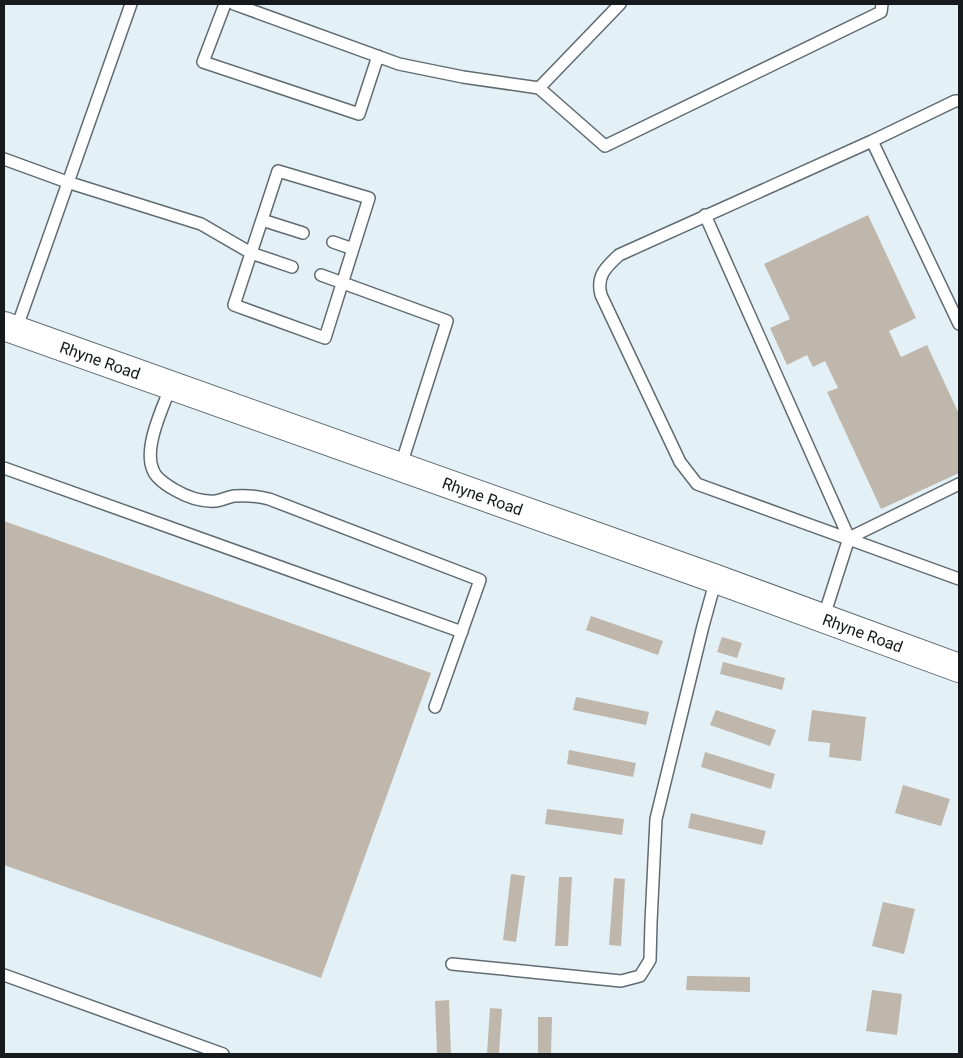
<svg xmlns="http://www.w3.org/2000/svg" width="963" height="1058" viewBox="0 0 963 1058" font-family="Roboto,sans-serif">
<rect width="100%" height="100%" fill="#e3f1f7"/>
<path fill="#bfb7ac" d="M868,215L916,318L889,331L901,357L927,345L959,414V473L881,509L827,392L838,388L825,361L813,367L807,355L787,365L770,328L790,319L764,264Z
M4,521L431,673L321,978L4,865Z
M591,616L663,641L658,655L586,630Z
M722,637L742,643L737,658L717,652Z
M723,662L785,678L782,690L720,674Z
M576,697L649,712L646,725L573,710Z
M716,710L776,730L770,746L710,725Z
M812,710L866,717L861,761L829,757L830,743L808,741Z
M569,750L636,763L633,777L567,764Z
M705,752L775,774L771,789L701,767Z
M903,785L950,799L941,826L895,813Z
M547,809L624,819L622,835L545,824Z
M691,813L766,831L762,845L688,828Z
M511,874L525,876L516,942L503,940Z
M559,877H572L568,946H555Z
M614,878L625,879L621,946L609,945Z
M883,902L915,909L904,954L872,946Z
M687,976L750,977V992L686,990Z
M872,990L902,994L897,1035L866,1031Z
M449,1000L451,1054H437L435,1001Z
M490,1008L502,1009L499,1054H487Z
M538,1017H552L551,1054H538Z"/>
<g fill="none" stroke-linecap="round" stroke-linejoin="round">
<defs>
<path id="lane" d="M225,4L203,62L359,114L378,56
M234,4L399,64L463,77L539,88L605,146L881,12L882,4
M539,88L620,4
M959,101H955L872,141L619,255C606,267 596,276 601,295L680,462L697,484L959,579
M872,141L959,324
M4,159L67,182L201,224L251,253L292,267
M278,171L369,198L325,338L234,305Z
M705,215L849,538L823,619
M262,220L303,233
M333,242L353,249
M321,275L447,321L400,468
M16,330L131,4
M171,386C163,407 143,448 153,470C156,479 168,486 175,490C187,497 202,502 216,501C222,500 228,497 234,496C246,495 257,496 269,499L480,580L435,707
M4,468L462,632
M849,538L959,484
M452,964L621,981L640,976L650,960L651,922L656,819L703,626L716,579
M4,975L223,1054"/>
<g id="secondary">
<path id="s1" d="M4,326L716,579L959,668"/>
</g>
</defs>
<use href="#lane" stroke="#5f6b71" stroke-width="14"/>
<use href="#secondary" stroke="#5f6b71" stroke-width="30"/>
<use href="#lane" stroke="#fff" stroke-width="11"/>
<use href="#secondary" stroke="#fff" stroke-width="28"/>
</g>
<g text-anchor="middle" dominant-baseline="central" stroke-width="4" stroke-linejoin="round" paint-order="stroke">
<g font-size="16" fill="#161a1d" stroke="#f7fcff">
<text stroke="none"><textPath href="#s1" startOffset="102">Rhyne Road</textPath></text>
<text stroke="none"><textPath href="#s1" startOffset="508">Rhyne Road</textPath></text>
<text stroke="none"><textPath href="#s1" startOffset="912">Rhyne Road</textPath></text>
</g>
</g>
<rect width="963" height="1058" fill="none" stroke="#161a1d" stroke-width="10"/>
</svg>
